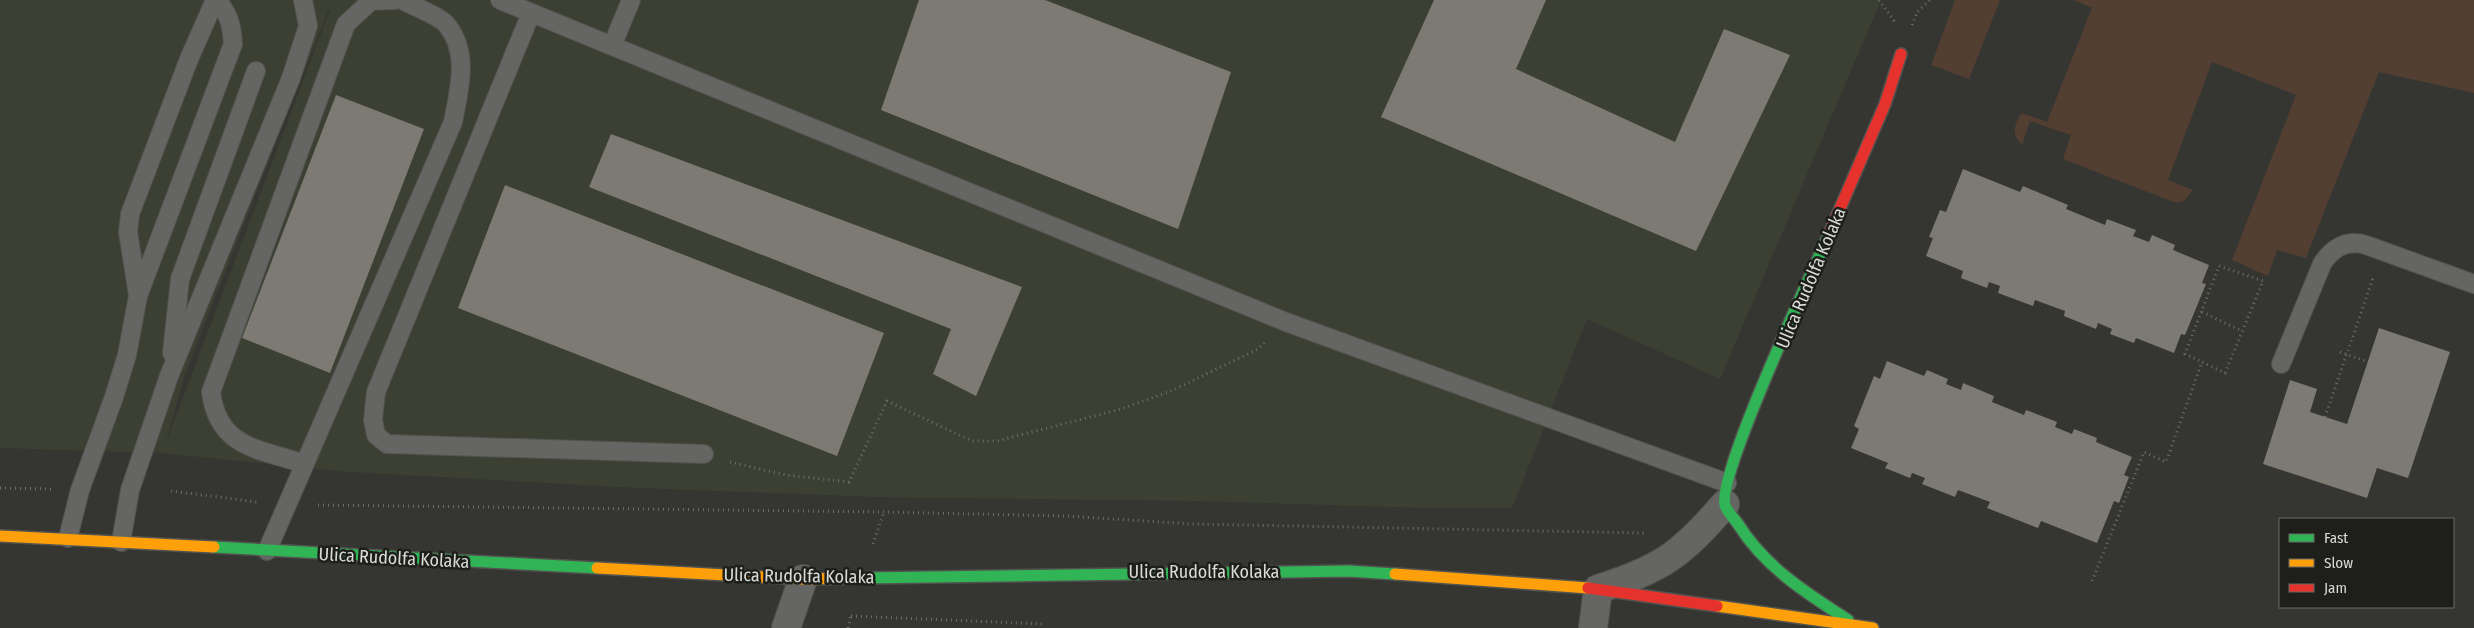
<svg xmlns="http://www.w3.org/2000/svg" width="2474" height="628" viewBox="0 0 2474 628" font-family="'Fira Sans Condensed',sans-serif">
<rect width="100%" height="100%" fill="#353632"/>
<path fill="#3c4033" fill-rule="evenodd" d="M0,0H1881L1720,379L1587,319L1512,508H1429L1198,501L877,497L616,487L337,471L162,453L0,448ZM329,9L330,10L165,445L185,374Z"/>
<path fill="#523f31" d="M1955,0H2000L1969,79L1931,65Z
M2074,0H2474V93L2379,72L2306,258L2277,250L2268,276L2232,260L2296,95L2212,62L2168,180L2193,190L2184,201L2176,203L2063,159L2071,135L2030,121L2022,145C2012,135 2013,125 2022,113L2047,122L2092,8Z"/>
<path fill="#7c7a72" d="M919,0H1045L1231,72L1178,229L881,110Z
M1434,0H1546L1516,69L1675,142L1724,29L1790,55L1696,251L1381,117Z
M336,95L424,129L330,373L242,338Z
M611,134L1022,287L976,396L933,374L951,329L589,187Z
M1963,169L2020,192L2023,186L2068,205L2066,209L2105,225L2107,219L2136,230L2133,236L2149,242L2152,235L2175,245L2173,250L2209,265L2202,283L2206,284L2185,335L2181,334L2174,353L2136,338L2134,343L2110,334L2112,329L2098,323L2096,329L2064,316L2065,311L2035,300L2033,306L1998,293L2000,286L1989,282L1987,288L1961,278L1963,271L1926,256L1933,238L1929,237L1940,210L1946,212Z
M505,185L884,333L837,456L458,308Z
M2379,328L2450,352L2408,478L2377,468L2367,498L2263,464L2290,380L2317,389L2310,412L2347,424Z
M1887,361L1924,376L1927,370L1948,379L1946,384L1961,390L1963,383L1994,396L1992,402L2024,415L2026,410L2057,422L2055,427L2072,434L2074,429L2097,438L2096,442L2132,457L2124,475L2129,477L2119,503L2114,501L2097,543L2041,521L2038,528L1987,508L1990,502L1958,490L1955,497L1922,484L1925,478L1912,473L1910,478L1885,468L1888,463L1851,448L1859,429L1854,426L1874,376L1880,379Z"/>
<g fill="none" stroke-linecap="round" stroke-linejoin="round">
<defs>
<path id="lane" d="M500,0L1286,322L1727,483
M531,13L376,392L373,420L376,435L387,444L704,454
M612,46L631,0
M138,295L128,232L130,214L189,59L215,0
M172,353L180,279L256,71
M2281,364L2322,264C2332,248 2347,239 2366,245L2474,284
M305,464C259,449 218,448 211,392L346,24L371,1L395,0
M68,538L80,490L114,397L127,355L138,296L233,44C232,26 229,14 217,0
M121,542L130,490L169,376L291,78L308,26L303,0
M267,551L453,122C459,90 470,52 446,24C439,16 413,6 402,0"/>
<path id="street" d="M786,628L803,579
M1593,628L1598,589C1662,569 1682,554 1725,504"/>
<path id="fast" d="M1829,234C1811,275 1717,475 1725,505C1727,512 1734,518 1738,524C1765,567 1806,593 1848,620
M214,547L597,568
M863,578L1348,571L1395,574"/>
<path id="slow" d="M0,536L214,547
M597,568L803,579L863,578
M1395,574L1588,588
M1717,606L1873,628"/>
<path id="jam" d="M1829,234L1885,104L1901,54
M1588,588L1717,606"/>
</defs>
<use href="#lane" stroke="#52534f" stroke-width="20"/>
<use href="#street" stroke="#52534f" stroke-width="30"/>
<use href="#fast" stroke="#52534f" stroke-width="14"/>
<use href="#slow" stroke="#52534f" stroke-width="14"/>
<use href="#jam" stroke="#52534f" stroke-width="14"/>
<path stroke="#6e6e6c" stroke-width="3" stroke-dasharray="1 4" stroke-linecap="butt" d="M1879,0L1895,22
M1912,25L1917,12L1930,0
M2202,312L2242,331
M2340,352L2368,362
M2325,417L2373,278
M730,462L786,475L849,482L887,401L972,441H997L1121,409L1171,391L1258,349L1265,342
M0,488L51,489
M171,491L257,502
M318,505L884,512L1065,516L1193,524L1644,533
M873,544L884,512
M2092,581L2144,452L2166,462L2202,362L2225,373L2263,281L2219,266L2185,354L2202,362
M851,616L1043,624
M848,628L851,614"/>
<use href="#lane" stroke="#656663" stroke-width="18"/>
<use href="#street" stroke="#656663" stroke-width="28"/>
<use href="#fast" stroke="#30b455" stroke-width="11"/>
<use href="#slow" stroke="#ff9f0a" stroke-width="11"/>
<use href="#jam" stroke="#e5322d" stroke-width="11"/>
</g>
<g text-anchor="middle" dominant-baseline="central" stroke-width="5" stroke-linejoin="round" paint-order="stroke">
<g font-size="18" fill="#d9dbd6" stroke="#1e1f1b">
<text transform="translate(1811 278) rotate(-67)">Ulica Rudolfa Kolaka</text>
<text transform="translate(394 558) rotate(3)">Ulica Rudolfa Kolaka</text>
<text x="1204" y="572">Ulica Rudolfa Kolaka</text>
<text transform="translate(799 576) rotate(1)">Ulica Rudolfa Kolaka</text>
</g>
</g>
<rect x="2279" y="518" width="175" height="90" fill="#1e1f1b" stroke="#696a66"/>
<rect x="2289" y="534" width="25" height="8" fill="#30b455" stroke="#696a66"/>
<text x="2324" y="543" font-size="15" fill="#d9dbd6">Fast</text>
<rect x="2289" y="559" width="25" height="8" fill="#ff9f0a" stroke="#696a66"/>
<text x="2324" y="568" font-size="15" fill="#d9dbd6">Slow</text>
<rect x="2289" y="584" width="25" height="8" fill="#e5322d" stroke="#696a66"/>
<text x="2324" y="593" font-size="15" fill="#d9dbd6">Jam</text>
</svg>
